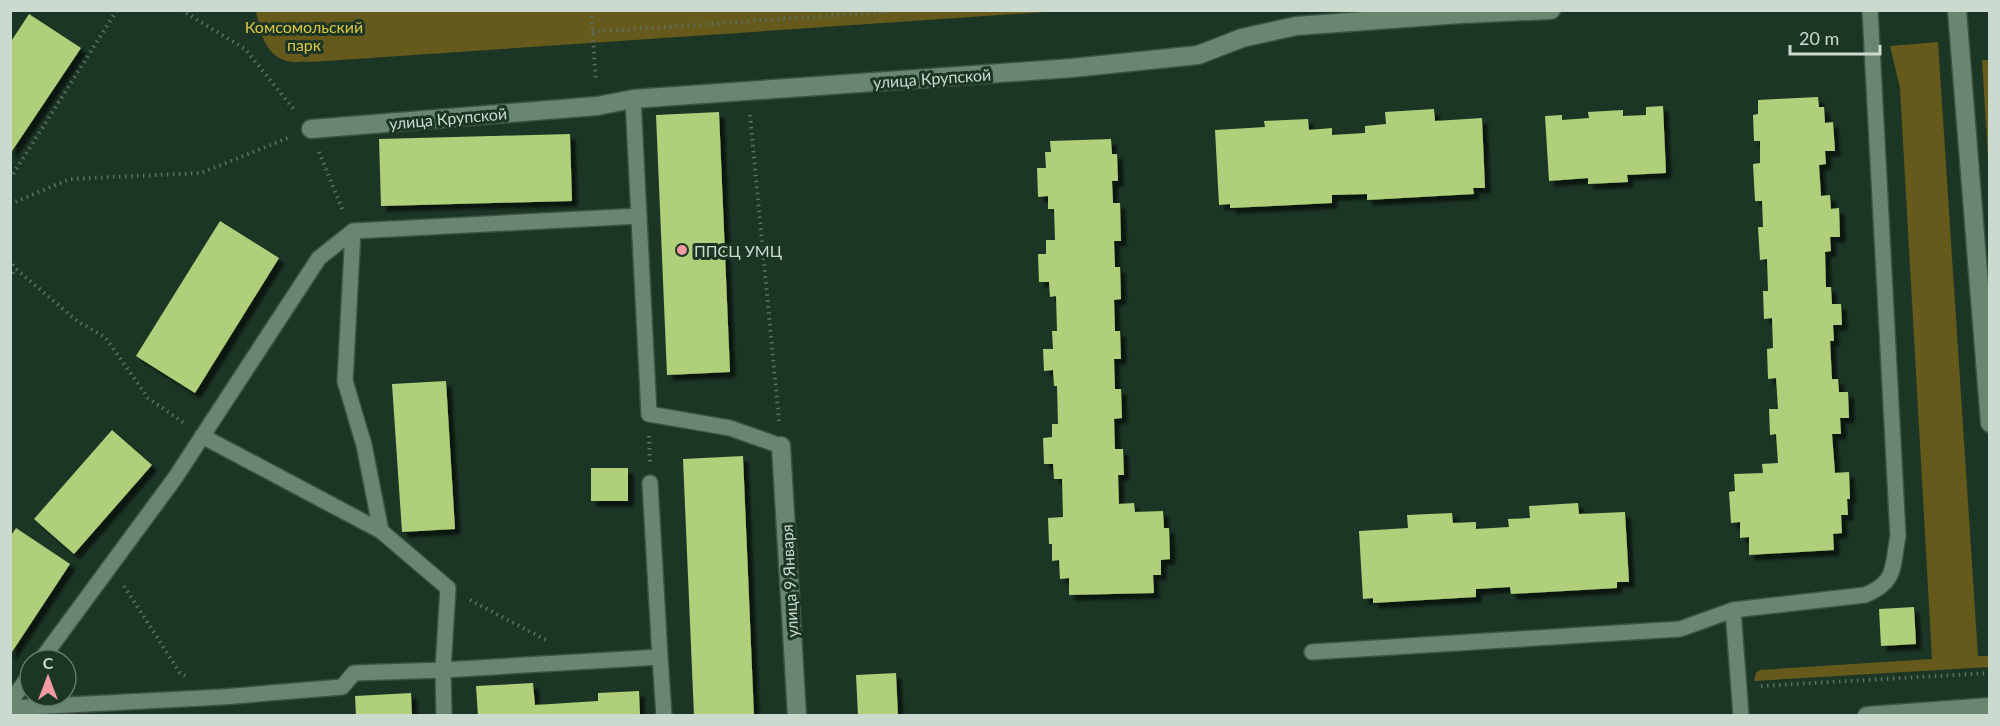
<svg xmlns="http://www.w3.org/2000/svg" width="2000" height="726" viewBox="0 0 2000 726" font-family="Lato,sans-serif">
<defs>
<filter id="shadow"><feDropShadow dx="5.5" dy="5.5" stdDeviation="1.5" flood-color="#0009"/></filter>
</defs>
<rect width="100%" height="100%" fill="#1c3625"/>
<path fill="#65591b" d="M256,11V10L1060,11L311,62C304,61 294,63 287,61C264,55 260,30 256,11Z
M1938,42L1978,656H1989V667L1754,681L1756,673L1760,670L1932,659L1900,88L1890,46Z
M1982,60H1989V174Z"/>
<path fill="#afcf7a" filter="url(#shadow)" d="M29,14L81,48L10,154V43Z
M1818,97L1819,107H1824L1825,123L1833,122L1835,151H1825L1826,164L1819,165L1821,196L1830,195L1831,209L1839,208L1840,237H1830L1831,251L1825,252L1826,287H1831L1832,304H1841L1842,325H1833L1834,341H1830L1832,379H1838L1839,392H1848L1849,418H1840L1841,434H1832L1835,473L1849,472L1850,499H1847L1848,515H1841L1842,533L1833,534L1834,550L1749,555V537L1740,538V522L1731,523L1729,492L1735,491L1734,474L1763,473L1762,464L1778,463L1776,434L1770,435L1769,409H1778L1776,378L1768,379L1767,349L1773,348L1772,318L1764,319L1763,291H1768L1767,259L1760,260L1758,227H1763L1762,201H1755L1753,164L1760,163V141H1754L1753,115L1758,114V100Z
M1663,106L1666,173L1627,175L1628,182L1588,184V178L1549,181L1545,116L1562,115V120L1589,118L1588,112L1623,110V116L1646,115V107Z
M1434,109L1435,121L1482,118L1485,188H1473L1474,194L1367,200V194L1332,195V203L1230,208V204L1219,205L1215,130L1265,127L1264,121L1308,119L1309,130L1332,128V135L1365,133V126L1386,124L1385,112Z
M719,112L730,372L667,375L656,115Z
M570,134L572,201L381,206L379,139Z
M1111,139L1112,154H1117L1118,181H1112L1113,203H1120L1121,241H1114L1115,267H1120L1121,299L1114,300L1115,331H1120L1121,359H1114L1115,389H1121L1122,418L1114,419L1115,449H1123L1124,475H1118L1119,504L1134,503L1135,512L1163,511L1164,528H1169L1170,559L1161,560V575H1153L1154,593L1069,595V578L1060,579L1059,560L1052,561V544H1049L1048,518L1063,517L1062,479H1054L1053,464H1044L1043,438L1052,437V424H1058L1057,386H1054L1053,370L1044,371L1043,349H1053L1052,331H1057L1056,296L1050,297L1049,282H1039L1038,254H1046V240H1055L1054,209H1048V196L1038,197L1037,168H1046L1045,152H1051L1050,141Z
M220,221L279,258L195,393L136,356Z
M446,381L455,529L402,532L392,384Z
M112,430L152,465L74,554L34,519Z
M743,456L754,716H694L683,459Z
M591,468H628V501H591Z
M1578,503L1579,514L1625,512L1629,582H1617V588L1511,594L1510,587L1476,589V597L1373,603V598L1363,599L1359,531L1408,528L1407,515L1452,513L1453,523L1476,522V529L1509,527L1508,519L1530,518L1529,506Z
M16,528L70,564L10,655V537Z
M1914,607L1916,644L1881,646L1879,609Z
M896,673L898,716H858L856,675Z
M533,683L535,705L598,701V693L639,691L640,716H478L476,686Z
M411,693L412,716H356L355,696Z"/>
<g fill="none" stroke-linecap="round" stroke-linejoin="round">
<defs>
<path id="lane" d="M633,99L649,414L730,428L781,446
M353,231L345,381L364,445L381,531
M202,436L381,531L448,588L443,670L444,716
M650,483L660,657
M1312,652L1680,629L1733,610
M41,660L175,478L319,258L353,231L639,216
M10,702L30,675
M10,708L222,697L342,687L354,673L443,670L660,657L664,716
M1741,716L1733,610L1865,595C1897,582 1892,567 1898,536L1870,10"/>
<path id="street" d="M1957,10L1990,423
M311,129L597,106L633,99L1072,68L1198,55L1242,38L1296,26L1461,14L1551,10
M781,446L797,716
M1867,716L1990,707"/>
</defs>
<use href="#lane" stroke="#3c5243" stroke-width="18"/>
<use href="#street" stroke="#3c5243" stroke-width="21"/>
<path stroke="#5b7162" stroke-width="4" stroke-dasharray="1.5 4.5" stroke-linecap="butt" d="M181,10L245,49L296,112
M591,10L596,82
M592,32L910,10
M750,115L779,421
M319,152L343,211
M10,179L117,10
M10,204L70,179L201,173L290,137
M10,259L15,268L77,321L105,337L148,398L184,423
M10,279L15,268
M649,436L650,462
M124,586L180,673L185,676
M470,600L548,641
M1761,686L1990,673"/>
<use href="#lane" stroke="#698671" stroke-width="15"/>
<use href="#street" stroke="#698671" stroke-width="18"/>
</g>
<circle fill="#f49aa2" stroke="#1c3625" stroke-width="2" cx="682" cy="250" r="6"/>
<g text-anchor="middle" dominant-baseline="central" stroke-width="6" stroke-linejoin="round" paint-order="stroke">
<g font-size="16" fill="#dec545" stroke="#1c3625">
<text x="304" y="26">Комсомольский<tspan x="304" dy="18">парк</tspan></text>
</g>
<g font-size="16" fill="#cbdacf" stroke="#1c3625">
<text transform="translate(932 78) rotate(-4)">улица Крупской</text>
<text transform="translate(448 118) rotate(-5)">улица Крупской</text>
<text transform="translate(789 581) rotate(-93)">улица 9 Января</text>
</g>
<g font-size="16" fill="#cbdacf" stroke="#1c3625" text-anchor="start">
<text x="694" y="250">ППСЦ УМЦ</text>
</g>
</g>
<rect width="2000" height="726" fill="none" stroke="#cbdacf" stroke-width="24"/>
<g transform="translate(48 678)"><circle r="28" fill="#1c3625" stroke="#627869" stroke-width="1.5"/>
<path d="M0-4.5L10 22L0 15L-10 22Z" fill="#f49aa2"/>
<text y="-9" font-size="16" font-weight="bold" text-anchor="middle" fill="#cbdacf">С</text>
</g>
<path d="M1790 45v9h90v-9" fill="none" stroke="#cbdacf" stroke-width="3"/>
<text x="1799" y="45" font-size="18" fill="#cbdacf" stroke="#1c3625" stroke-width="4.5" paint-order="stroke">20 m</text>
</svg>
